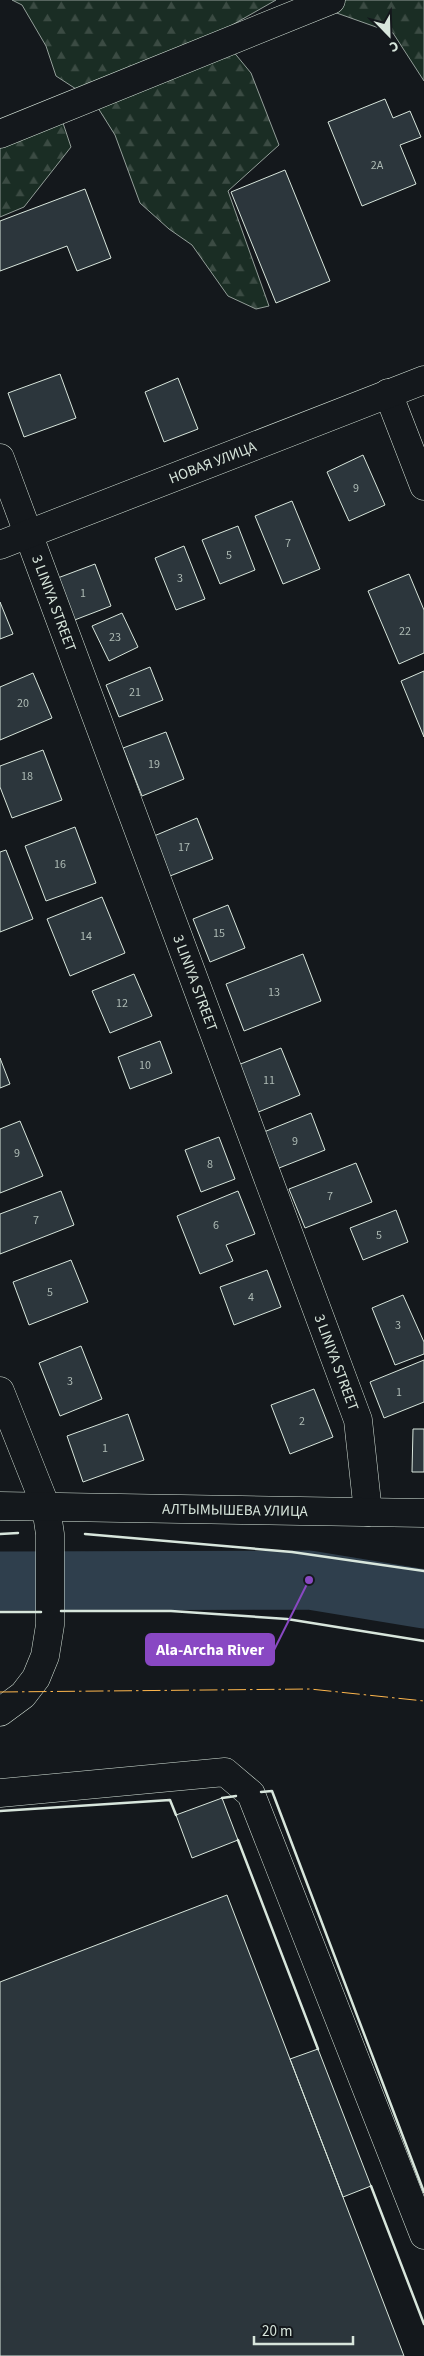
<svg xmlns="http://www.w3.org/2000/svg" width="424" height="2356" viewBox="0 0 424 2356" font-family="'Source Sans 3',sans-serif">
<defs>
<pattern id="forest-firs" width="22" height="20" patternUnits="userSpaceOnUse" patternTransform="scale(1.25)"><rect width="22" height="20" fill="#1a2d24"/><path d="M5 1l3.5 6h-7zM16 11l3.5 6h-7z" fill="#3b4b43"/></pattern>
</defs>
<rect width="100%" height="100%" fill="#14181c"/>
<path fill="url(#forest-firs)" stroke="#939e99" d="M12,0H276L218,33L251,73L279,145L228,191L269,306L256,309L228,296L192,245L169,229L140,203L115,135L93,100L56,76L46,46L22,5Z
M300,0H424V81L393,33Z
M62,120L71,147L24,207L0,217V145Z"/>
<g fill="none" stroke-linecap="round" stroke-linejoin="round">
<path stroke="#2f3f4d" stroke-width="59" d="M0,1581L309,1580L424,1599"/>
</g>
<path fill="#2c363c" stroke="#d8e6dc" d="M385,99L393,118L410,111L421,137L400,145L416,184L362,206L328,122Z
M285,170L330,281L276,303L231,192Z
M85,189L111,258L77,271L67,246L0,271V221Z
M60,374L76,418L24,437L8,393Z
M178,378L198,429L164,442L145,392Z
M363,455L385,505L349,521L327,472Z
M292,501L320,569L283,584L255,516Z
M238,526L255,570L220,584L202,540Z
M184,546L205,599L176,610L155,558Z
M95,564L111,606L72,621L55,579Z
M409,574L424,610V653L399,664L368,591Z
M0,602L13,634L0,639Z
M122,613L138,647L109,661L92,626Z
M150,667L163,700L119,717L106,685Z
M424,671V737L401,681Z
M33,673L52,718L0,740V687Z
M166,732L184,779L142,796L123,748Z
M43,750L62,800L12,818L0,787V766Z
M197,818L213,859L170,876L154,836Z
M75,827L96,883L46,901L25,846Z
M6,850L33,919L0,932V852Z
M102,897L125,953L70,976L47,919Z
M228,905L245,948L210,962L193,919Z
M303,954L321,1001L244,1031L226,984Z
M134,974L152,1016L110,1033L92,991Z
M160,1041L172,1073L130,1089L118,1057Z
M281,1048L300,1095L256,1113L238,1065Z
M0,1058L10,1084L0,1088Z
M311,1113L325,1150L279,1168L264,1132Z
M20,1121L43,1176L0,1193V1129Z
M219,1137L235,1179L201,1192L185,1150Z
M356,1163L372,1202L305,1228L289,1189Z
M61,1191L74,1225L0,1254V1214Z
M238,1191L255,1234L226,1245L233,1261L200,1274L177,1216Z
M396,1210L408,1242L363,1260L350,1228Z
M71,1260L88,1302L29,1325L13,1282Z
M267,1270L281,1307L234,1325L220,1287Z
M403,1295L424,1342V1354L395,1365L372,1308Z
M81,1346L102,1399L60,1416L39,1363Z
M424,1360V1402L384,1418L370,1382Z
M314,1389L333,1437L290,1454L271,1405Z
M128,1414L144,1460L83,1482L67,1436Z
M413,1429H424V1472H412Z
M222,1798L238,1840L192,1858L176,1815Z
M227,1895L404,2356H0V1982Z
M318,2049L371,2186L343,2197L290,2059Z"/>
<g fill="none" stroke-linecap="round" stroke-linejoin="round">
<defs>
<g id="minor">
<path d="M0,134L331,0"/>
<path d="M388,393L424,486"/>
<path id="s1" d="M0,458L358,1420L368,1512"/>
<path id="s2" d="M0,545L424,380"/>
<path d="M0,1391L46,1507L50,1534V1625L45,1656L36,1678L23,1695L0,1712"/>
<path id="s3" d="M0,1506L424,1513"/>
<path d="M0,1793L225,1772L251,1794L424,2235"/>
</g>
</defs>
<use href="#minor" stroke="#d8e6dc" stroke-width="29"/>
<use href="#minor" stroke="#14181c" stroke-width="28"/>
<path stroke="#d8e6dc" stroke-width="2.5" d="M0,1534L18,1533
M85,1534L292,1552L424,1571
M61,1611H171L287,1619L424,1641
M0,1612H41
M261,1792L272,1791L424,2192
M222,1798L236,1796
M0,1811L170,1800L176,1815
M238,1840L318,2049
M371,2186L424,2324"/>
<path stroke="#ffb74d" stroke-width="1" stroke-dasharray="18 4 2.5 4" stroke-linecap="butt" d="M0,1692L310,1689L424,1701"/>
</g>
<g text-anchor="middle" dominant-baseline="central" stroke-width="4" stroke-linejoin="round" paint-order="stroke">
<g font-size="12" fill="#adbab4">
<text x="377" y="165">2А</text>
<text x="356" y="488">9</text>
<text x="288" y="543">7</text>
<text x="229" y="555">5</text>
<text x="180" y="578">3</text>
<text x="83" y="593">1</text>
<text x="405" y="631">22</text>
<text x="115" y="637">23</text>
<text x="135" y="692">21</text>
<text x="23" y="703">20</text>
<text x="154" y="764">19</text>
<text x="27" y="776">18</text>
<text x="184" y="847">17</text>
<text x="60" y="864">16</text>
<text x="219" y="933">15</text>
<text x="86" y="936">14</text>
<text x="274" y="992">13</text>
<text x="122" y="1003">12</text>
<text x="145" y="1065">10</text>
<text x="269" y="1080">11</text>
<text x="295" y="1141">9</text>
<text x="17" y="1153">9</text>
<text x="210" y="1164">8</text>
<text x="330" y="1196">7</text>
<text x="36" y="1220">7</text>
<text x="216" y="1225">6</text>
<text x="379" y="1235">5</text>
<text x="50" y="1292">5</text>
<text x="251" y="1297">4</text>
<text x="398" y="1325">3</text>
<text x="70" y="1381">3</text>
<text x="399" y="1392">1</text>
<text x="302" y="1421">2</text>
<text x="105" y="1448">1</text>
</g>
<g font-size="15" fill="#d8e6dc" stroke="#14181c">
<text stroke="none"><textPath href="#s2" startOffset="228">НОВАЯ УЛИЦА</textPath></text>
<text stroke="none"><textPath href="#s1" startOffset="155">3 LINIYA STREET</textPath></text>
<text stroke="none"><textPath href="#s1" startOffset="560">3 LINIYA STREET</textPath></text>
<text stroke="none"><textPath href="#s1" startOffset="965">3 LINIYA STREET</textPath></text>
<text stroke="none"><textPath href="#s3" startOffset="235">АЛТЫМЫШЕВА УЛИЦА</textPath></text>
</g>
</g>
<path fill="none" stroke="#8948c3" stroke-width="2" d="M309 1580L274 1650"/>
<circle fill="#8948c3" stroke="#14181c" stroke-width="2" cx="309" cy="1580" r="5"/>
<rect fill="#8948c3" stroke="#8948c3" stroke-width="2" x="146" y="1634" width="128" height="31" rx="5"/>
<g font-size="16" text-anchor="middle" font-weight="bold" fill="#fff">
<text x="210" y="1655">Ala-Archa River</text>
</g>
<g transform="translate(389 35) rotate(157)" stroke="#14181c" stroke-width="4" paint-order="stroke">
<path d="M0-4L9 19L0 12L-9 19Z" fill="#d8e6dc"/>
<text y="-8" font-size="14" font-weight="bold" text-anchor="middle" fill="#d8e6dc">С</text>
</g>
<path d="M254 2336v8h99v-8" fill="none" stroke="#d8e6dc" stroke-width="2.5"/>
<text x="262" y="2336" font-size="15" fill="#d8e6dc" stroke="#14181c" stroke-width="4" paint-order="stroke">20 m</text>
</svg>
